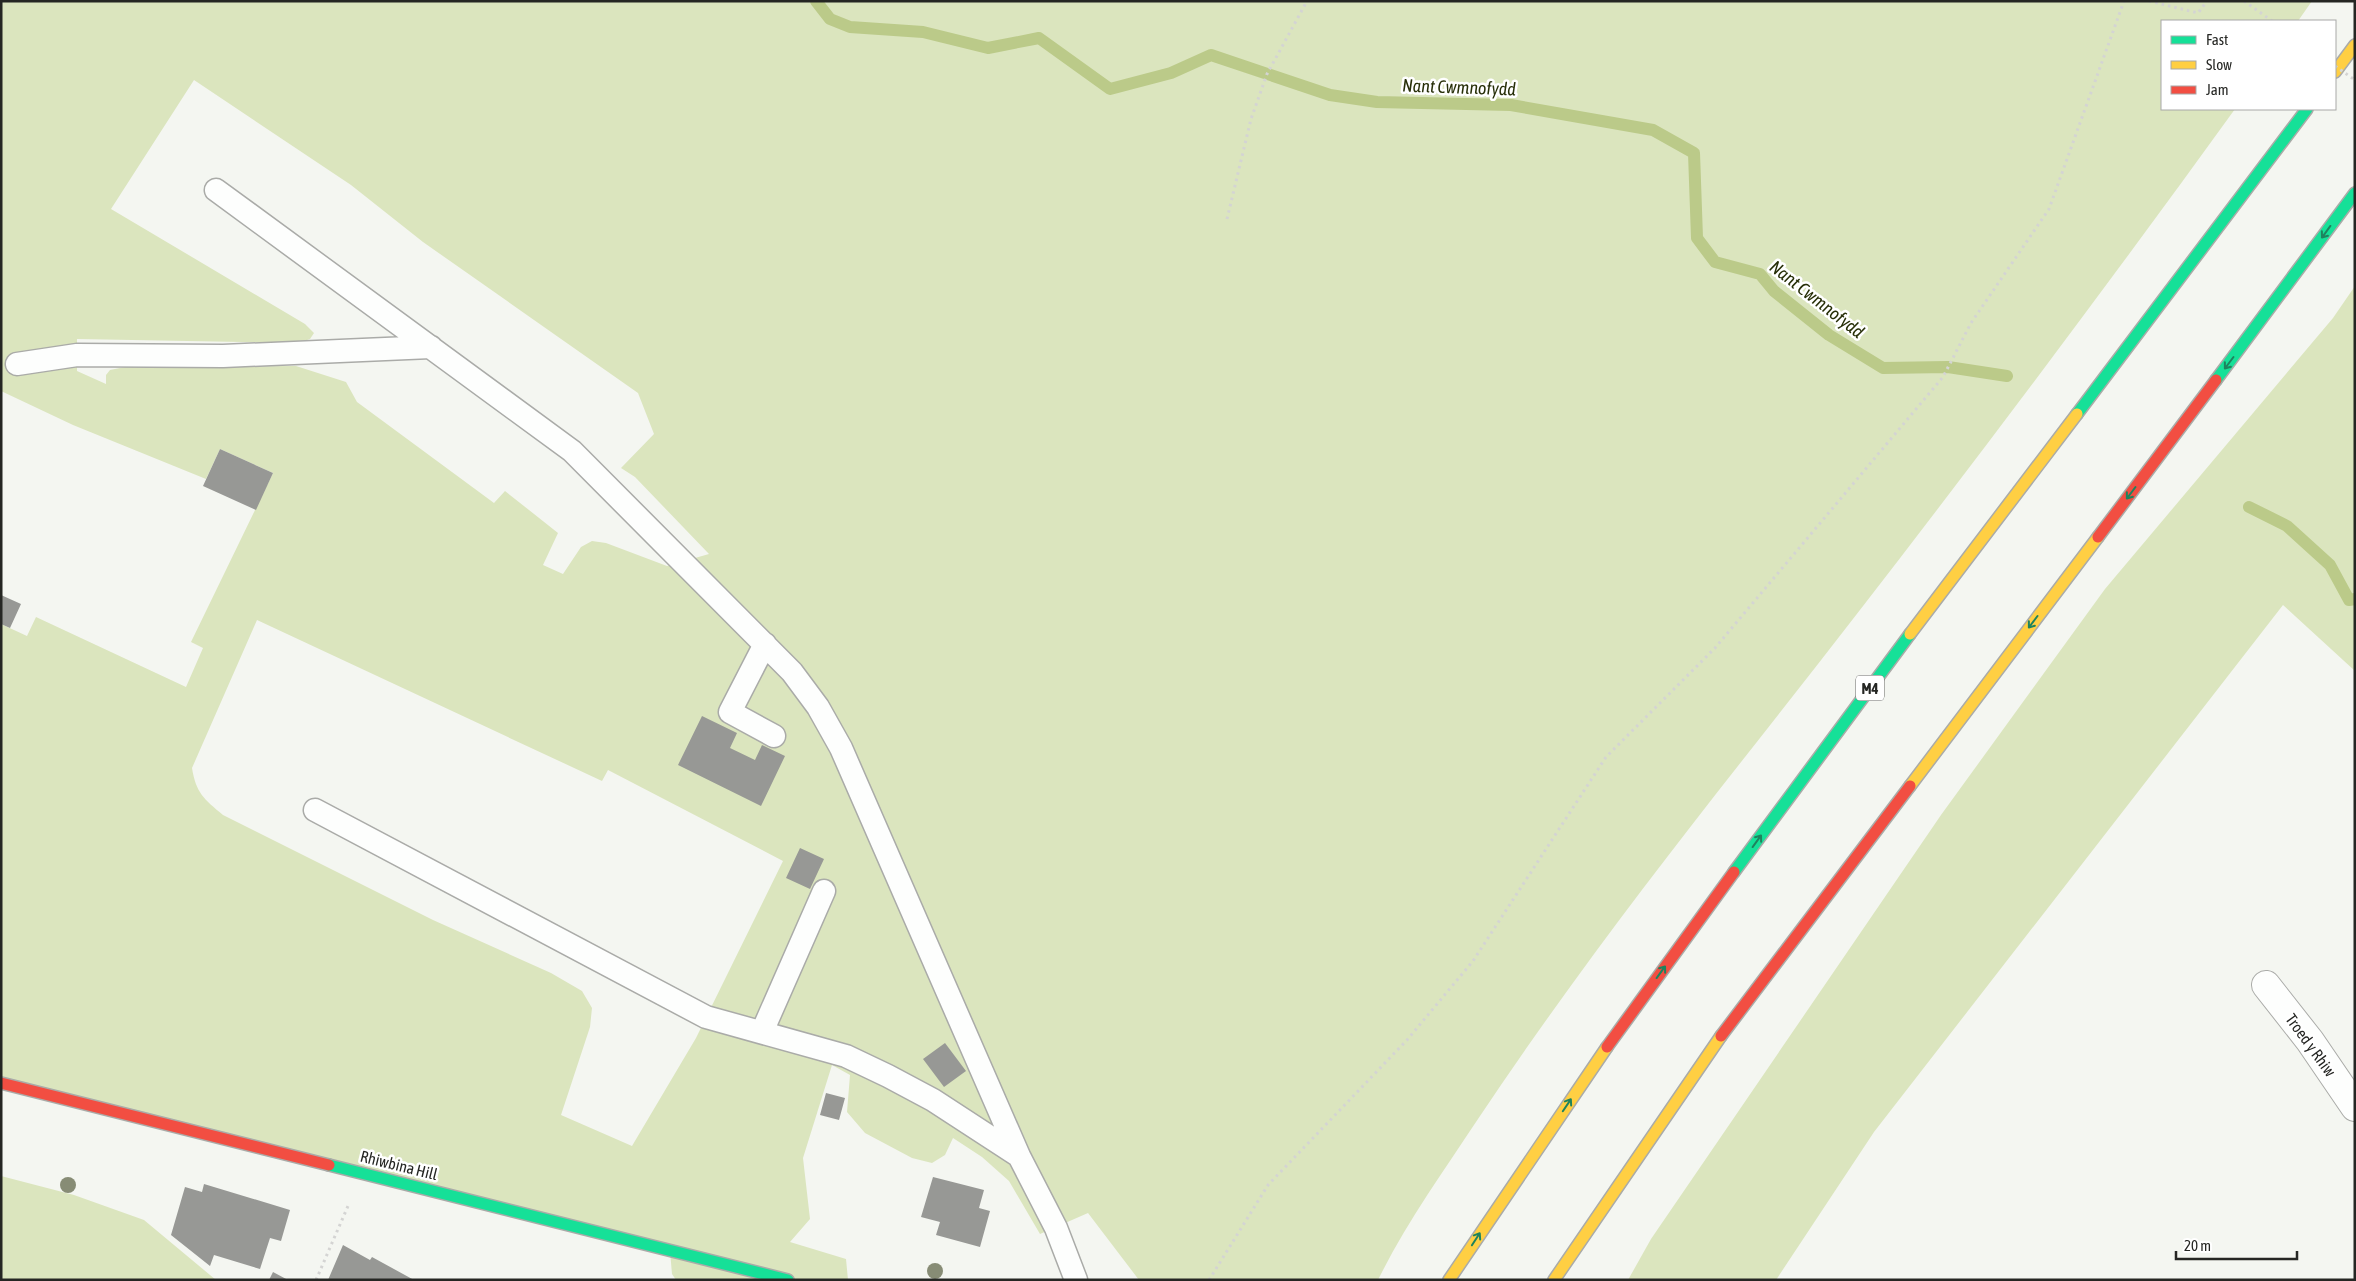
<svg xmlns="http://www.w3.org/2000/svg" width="2356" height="1281" viewBox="0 0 2356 1281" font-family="'Asap Condensed',sans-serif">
<rect width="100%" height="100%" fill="#f4f6f1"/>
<path fill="#dbe5be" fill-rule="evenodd" d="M1,1H2312L2298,21H2162V109H2235C2081,322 1923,531 1760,738C1662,862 1566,987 1478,1119C1443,1172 1406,1223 1378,1280H1139L1088,1213L1040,1234L1009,1181L982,1157L953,1138L945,1155L932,1163L912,1158L865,1133L847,1112L850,1075L832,1065L803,1158L810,1219L790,1242L846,1259L848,1280H676L672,1274L670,1251L1,1083V624L27,636L36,617L186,687L203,648L191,642L273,473L220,449L206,479L73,425L1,391ZM194,80L351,185L423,242L638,393L654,434L621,468L635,477L709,554L667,566L606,543L592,541L581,547L563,574L543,565L558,533L505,491L494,503L357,402L346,382L296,366L125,367L110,370L106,375V384L77,371V339L298,343L310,339L314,333L305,324L111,209ZM257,620L602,781L608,770L783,861L696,1038L632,1146L561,1115L590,1027L592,1008L582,991L551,973L433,920L223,815C204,799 196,793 192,768Z
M2355,286V671L2283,605L1874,1132L1776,1280H1628L1651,1239L1941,815L2105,589L2333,318Z
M1,1176L74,1195L144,1220L216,1280H1Z"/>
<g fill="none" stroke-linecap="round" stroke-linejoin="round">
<path stroke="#bbca89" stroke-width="12" d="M816,1L830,19L850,27L923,32L988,48L1039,38L1110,89L1171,73L1211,55L1330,95L1377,102L1511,105L1653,130L1694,153L1697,238L1715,262L1760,274L1774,291L1829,335L1883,368L1948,367L2007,376
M2249,507L2287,526L2330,565L2349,600L2355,599"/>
</g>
<path fill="#979895" d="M220,449L273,473L256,510L203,486Z
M1,595L21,604L10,628L1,624Z
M702,716L737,733L730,748L755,760L762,745L785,756L761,806L678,765Z
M800,848L824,859L810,889L786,878Z
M945,1043L966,1071L944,1087L923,1059Z
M826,1093L845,1098L839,1120L820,1115Z
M933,1177L984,1190L979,1208L990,1211L980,1247L936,1235L940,1222L921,1217Z
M204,1184L290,1210L281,1241L270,1238L260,1269L214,1255L210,1266L171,1235L185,1187L202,1192Z
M343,1245L370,1260L372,1257L414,1280H328Z
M273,1272L288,1280H269Z"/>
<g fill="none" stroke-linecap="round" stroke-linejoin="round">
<defs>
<path id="lane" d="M216,190L572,451L792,672L818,707L841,748L1019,1156L1056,1228L1076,1280
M17,364L77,355L223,356L431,347
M765,644L730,712L774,736
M315,810L706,1017L846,1056L888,1076L933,1100L1019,1156
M762,1032L824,891"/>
<path id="street" d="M2266,985L2310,1041L2355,1107"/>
<path id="fast" d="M2216,380L2355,193
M2077,414L2307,109
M1734,872L1910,634
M329,1165L788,1280"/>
<path id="slow" d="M2335,72L2355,45
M1910,634L2077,414
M1910,786L2098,537
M1449,1280L1607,1047
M1554,1280L1721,1036"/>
<path id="jam" d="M2098,537L2216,380
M1721,1036L1910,786
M1607,1047L1734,872
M1,1083L329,1165"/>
</defs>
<use href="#lane" stroke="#aaaba8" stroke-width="25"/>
<use href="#street" stroke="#aaaba8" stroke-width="30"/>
<use href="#fast" stroke="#aaaba8" stroke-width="14"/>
<use href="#slow" stroke="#aaaba8" stroke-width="14"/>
<use href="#jam" stroke="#aaaba8" stroke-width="14"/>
<path stroke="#d4d4d3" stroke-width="3" stroke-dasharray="2.5 4" stroke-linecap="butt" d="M2149,1L2198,13L2207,1
M2244,1L2272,21
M1227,219L1251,119L1267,74L1307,1
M316,1280L348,1206
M1209,1280L1268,1185L1407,1040L1473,961L1606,757L1715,648L1943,377L1971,323L2049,209L2124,1"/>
<use href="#lane" stroke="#fdfefd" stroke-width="22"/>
<use href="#street" stroke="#fdfefd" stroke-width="28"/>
<use href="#fast" stroke="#16e098" stroke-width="11"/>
<use href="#slow" stroke="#ffcf43" stroke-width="11"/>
<use href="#jam" stroke="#f24e42" stroke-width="11"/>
<path stroke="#d4d4d3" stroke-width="3" stroke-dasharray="2.5 4" stroke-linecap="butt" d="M2335,66L2355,80"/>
</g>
<g fill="#878c75">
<circle cx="68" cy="1185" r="8"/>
<circle cx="935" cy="1271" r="8"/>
</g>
<defs><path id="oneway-shaft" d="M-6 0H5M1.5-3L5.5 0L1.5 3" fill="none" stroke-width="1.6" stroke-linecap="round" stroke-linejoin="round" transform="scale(1.25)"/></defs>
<g stroke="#1e835e">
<use href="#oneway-shaft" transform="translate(2326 232) rotate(126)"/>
<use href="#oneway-shaft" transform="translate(2229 363) rotate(127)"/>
<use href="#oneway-shaft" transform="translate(2131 493) rotate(127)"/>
<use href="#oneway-shaft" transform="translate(2033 622) rotate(127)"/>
<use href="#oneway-shaft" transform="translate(1757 841) rotate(-54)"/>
<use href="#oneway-shaft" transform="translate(1661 972) rotate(-54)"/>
<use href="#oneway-shaft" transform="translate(1567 1105) rotate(-56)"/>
<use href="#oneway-shaft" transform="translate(1476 1239) rotate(-57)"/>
</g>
<g text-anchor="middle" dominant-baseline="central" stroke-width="5" stroke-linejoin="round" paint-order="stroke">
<rect fill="#fff" stroke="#666765" stroke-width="1" x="1856" y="675.5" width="28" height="25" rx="4"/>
<g font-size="15" font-weight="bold" fill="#252623">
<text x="1870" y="688">M4</text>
</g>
<g font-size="16" fill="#252623" stroke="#fff">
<text transform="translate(2311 1045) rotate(54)">Troed y Rhiw</text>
<text transform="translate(399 1165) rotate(14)">Rhiwbina Hill</text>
</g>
<g font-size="18" font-style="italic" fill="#272f08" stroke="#fff">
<text transform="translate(1459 87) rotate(2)">Nant Cwmnofydd</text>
<text transform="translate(1817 299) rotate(38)">Nant Cwmnofydd</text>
</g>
</g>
<rect width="2356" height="1281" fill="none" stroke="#252623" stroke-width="5"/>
<rect x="2161" y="20" width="175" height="90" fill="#ffffff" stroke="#a8a8a7"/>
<rect x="2171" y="36" width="25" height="8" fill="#16e098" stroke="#a8a8a7"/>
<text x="2206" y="45" font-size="15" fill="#252623">Fast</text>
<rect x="2171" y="61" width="25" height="8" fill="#ffcf43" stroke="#a8a8a7"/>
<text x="2206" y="70" font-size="15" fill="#252623">Slow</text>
<rect x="2171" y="86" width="25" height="8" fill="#f24e42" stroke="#a8a8a7"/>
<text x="2206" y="95" font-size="15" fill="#252623">Jam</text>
<path d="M2176 1251v8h121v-8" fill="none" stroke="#252623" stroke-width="2.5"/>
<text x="2184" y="1251" font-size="15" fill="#252623" stroke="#ffffff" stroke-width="4" paint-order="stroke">20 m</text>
</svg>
